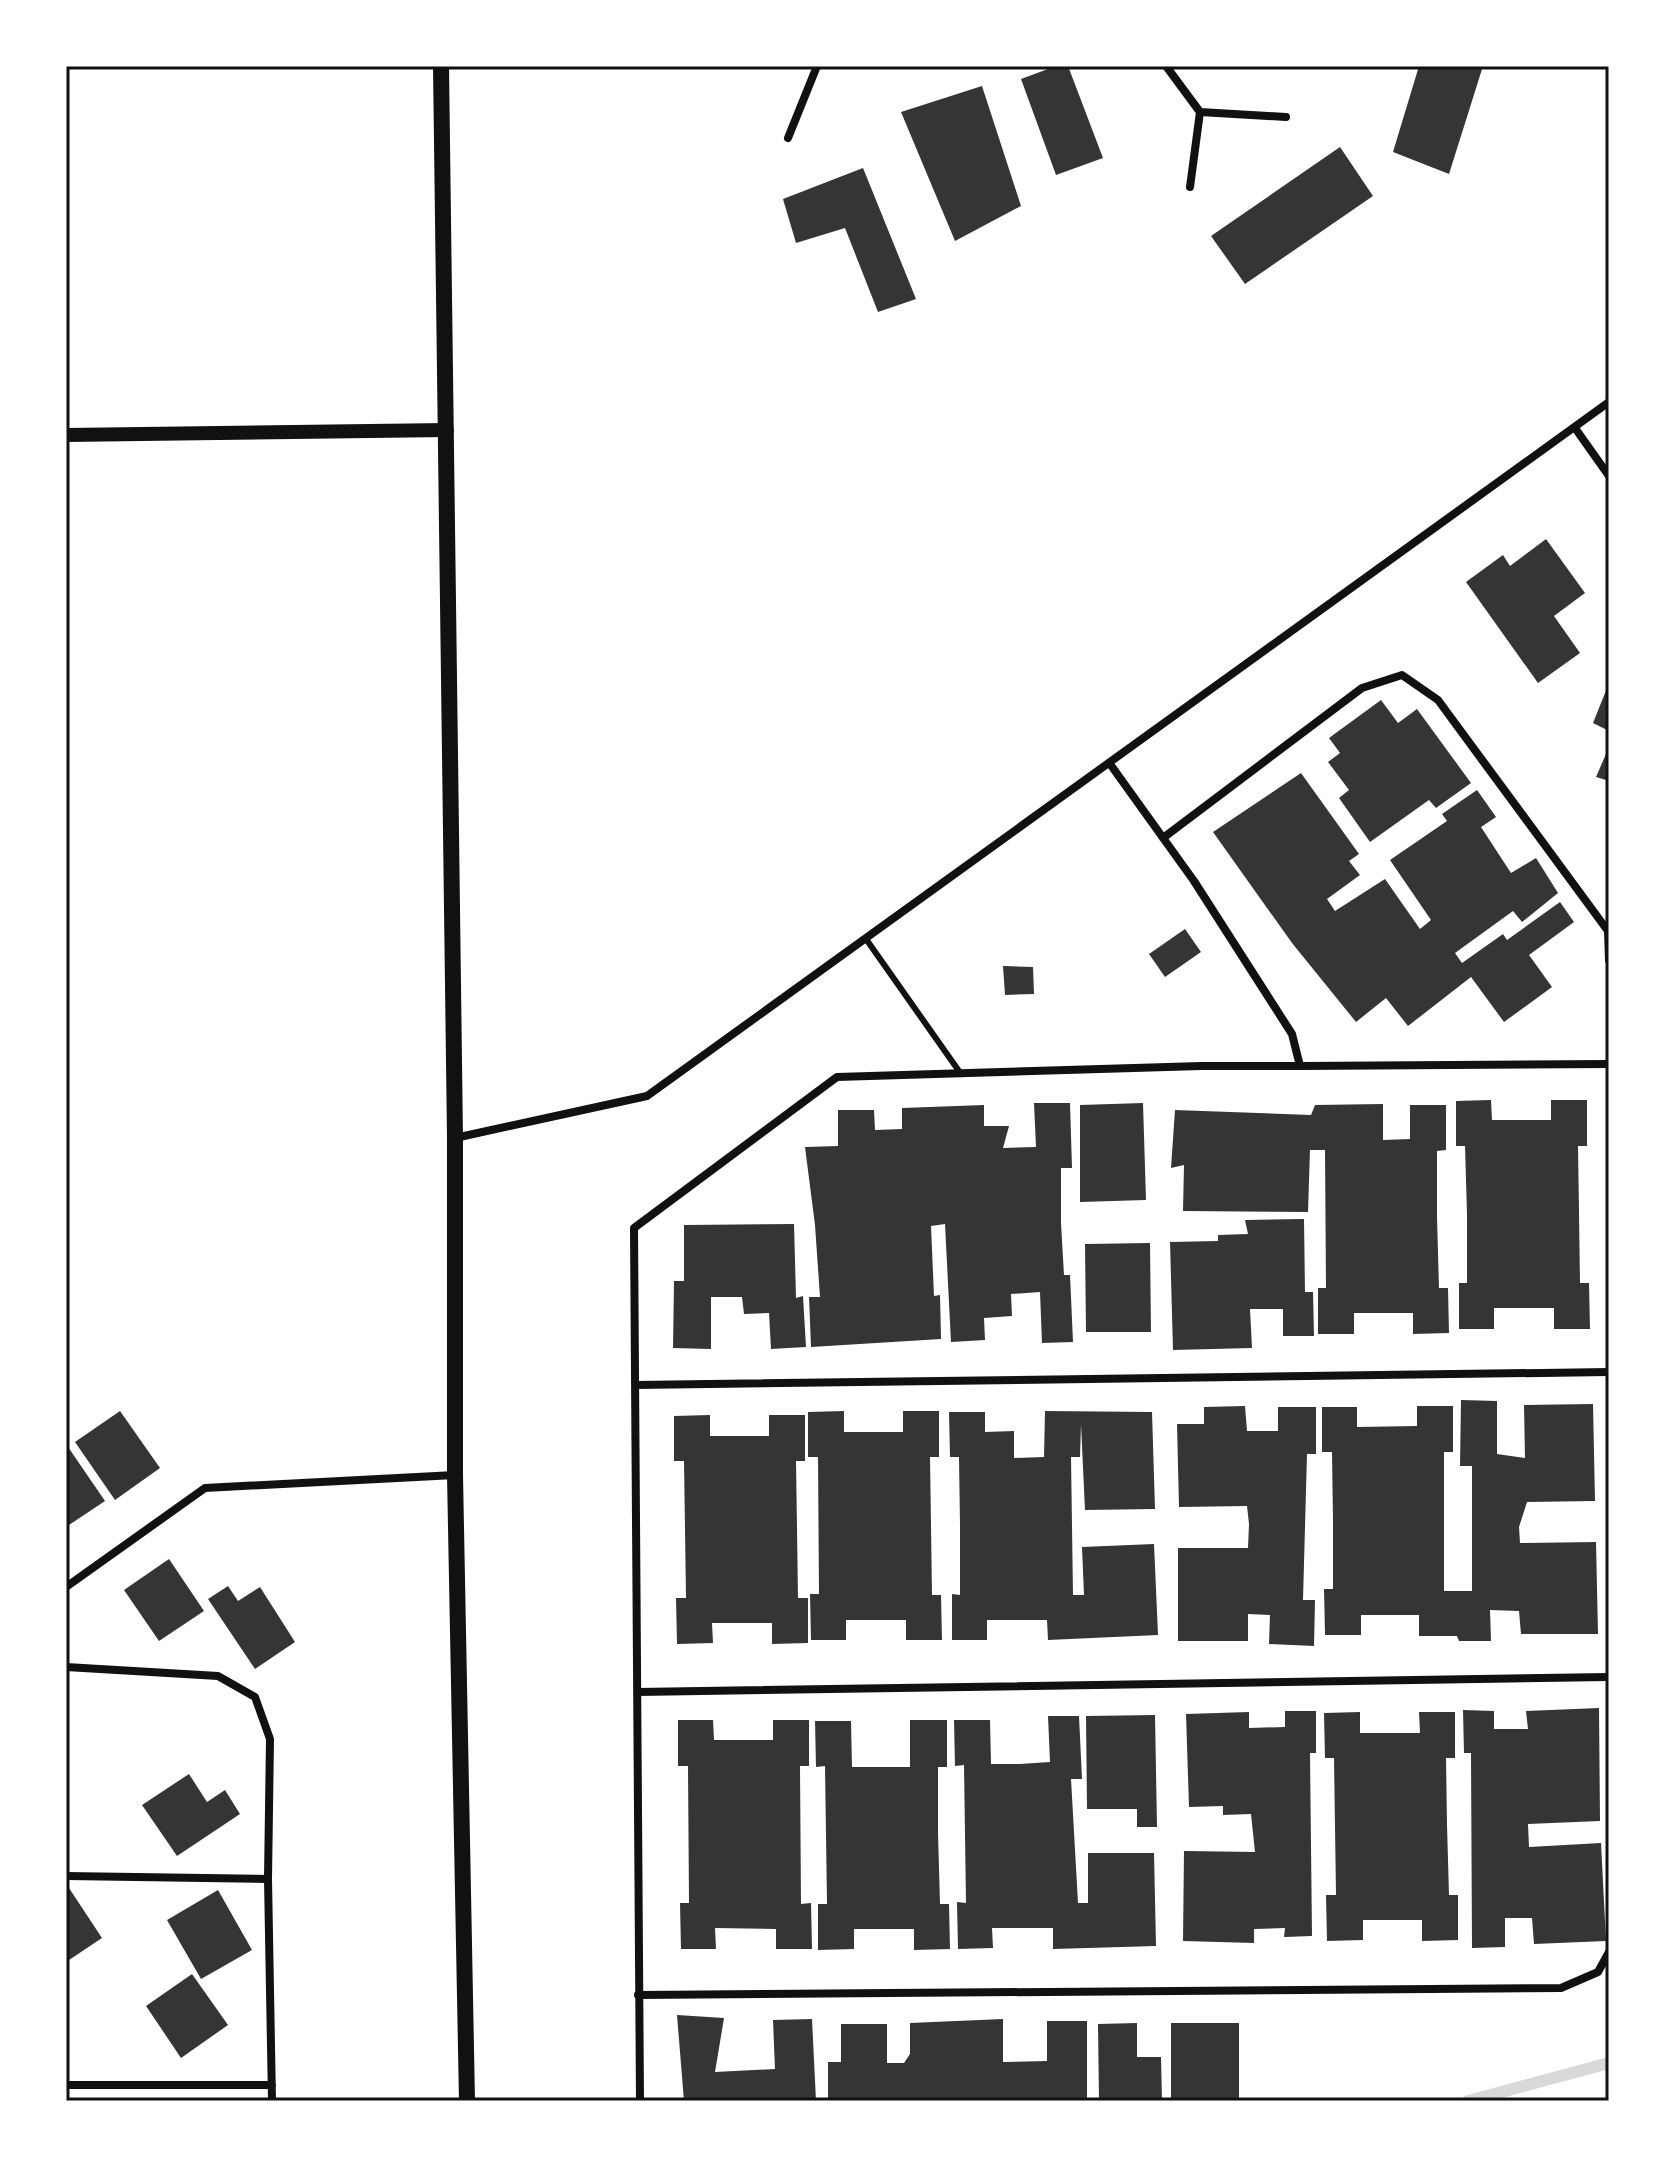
<svg xmlns="http://www.w3.org/2000/svg" width="1675" height="2167" viewBox="0 0 1675 2167" font-family="'Alegreya Sans',sans-serif">
<rect width="100%" height="100%" fill="#fff"/>
<g fill="none" stroke-linecap="round" stroke-linejoin="round">
<path stroke="#d9d9d9" stroke-width="12" d="M1468,2101L1609,2063"/>
</g>
<path fill="#353535" d="M1056,66H1068L1103,158L1056,175L1021,79Z
M1419,66H1483L1449,174L1393,152Z
M982,86L1021,206L955,241L901,112Z
M1340,147L1373,196L1245,284L1211,236Z
M863,168L916,299L878,312L845,228L796,243L783,199Z
M1546,539L1585,593L1554,616L1580,653L1538,683L1466,582L1503,555L1510,566Z
M1609,683V731L1593,723Z
M1381,700L1398,723L1417,709L1471,783L1436,808L1429,800L1370,842L1339,798L1349,790L1328,762L1340,753L1329,738Z
M1609,747V781L1596,777Z
M1301,773L1359,854L1349,861L1360,875L1327,899L1335,911L1385,879L1420,929L1431,920L1390,860L1447,821L1442,814L1477,790L1496,817L1481,827L1511,873L1536,858L1558,893L1522,922L1513,911L1455,953L1462,963L1503,934L1507,940L1560,902L1574,922L1529,955L1552,987L1504,1022L1471,977L1408,1026L1386,998L1356,1022L1292,943L1213,832Z
M1185,929L1201,952L1165,977L1149,954Z
M1003,966L1033,967L1034,994L1005,995Z
M1491,1100L1492,1120H1551V1100H1587V1146H1578L1579,1213L1580,1283H1589L1590,1329H1554V1308H1494V1329H1459V1283H1467V1214L1465,1146H1456V1101Z
M1034,1103H1070L1072,1168H1061V1223L1064,1275H1070L1073,1342L1042,1343L1040,1292L1011,1294L1012,1316L984,1318L985,1340L951,1342L945,1224L931,1226L934,1296L940,1295L941,1339L811,1347L809,1297H820L815,1225L805,1147L838,1146V1110H874L875,1130L902,1129V1108L984,1105V1126H1009L1003,1148L1036,1147Z
M1143,1103L1146,1200L1080,1202V1105Z
M1383,1104V1140L1410,1139V1105H1446V1150L1437,1151V1217L1439,1288H1448L1449,1333L1413,1334V1313H1354V1334H1318V1288H1326L1325,1150H1310L1308,1212L1183,1211L1184,1165L1171,1168L1175,1110L1311,1115L1315,1105Z
M1304,1219L1305,1292H1313L1314,1336H1283V1309H1250L1252,1348L1173,1350L1170,1242L1218,1241V1235L1248,1234L1245,1220Z
M794,1224L796,1298L803,1296L806,1347L771,1349L769,1313L744,1314L742,1297H711V1349L673,1348L674,1281H684V1225Z
M1150,1243L1151,1332H1086L1085,1244Z
M1461,1400L1497,1401V1454L1525,1458L1524,1405L1593,1404L1595,1501L1527,1502L1519,1527L1520,1543L1596,1542L1598,1634H1521L1519,1611L1490,1610L1491,1641H1459L1457,1636H1419V1615H1361V1635H1325L1324,1589H1333V1521L1332,1452H1322V1407H1357V1427L1417,1426V1406H1453V1452H1444V1591H1472V1466H1460Z
M1245,1406L1247,1431H1278V1407H1316V1454H1307L1303,1600H1315L1314,1646L1269,1644L1270,1615L1248,1614V1641H1178V1548H1248L1249,1524L1247,1506L1179,1507L1177,1424H1204V1407Z
M120,1411L160,1468L115,1500L75,1442Z
M844,1411V1432H903V1411H939V1457H930L932,1595H941L942,1640H906V1620H846V1640H811L810,1594H819L818,1457H808V1412Z
M1045,1411L1152,1412L1155,1509L1085,1510L1081,1424L1080,1457H1071L1073,1595H1084L1082,1547L1154,1544L1158,1635L1048,1640L1047,1620H987V1640H952V1594L960,1595V1525L959,1457H950L949,1412H985V1432L1014,1431V1458L1044,1457Z
M710,1415V1436H769V1415H805V1461H796L797,1528L798,1598H808V1643L772,1644V1623H712L713,1643L677,1644L676,1598H686L685,1529L684,1461H674V1416Z
M66,1444L105,1501L66,1527Z
M169,1559L204,1611L159,1641L124,1590Z
M228,1586L238,1601L260,1587L295,1642L255,1669L208,1599Z
M1599,1708L1600,1821L1528,1824L1529,1847L1601,1843L1606,1941L1534,1944L1532,1918H1505V1947L1472,1948L1471,1753H1464L1463,1710L1494,1711V1729H1528L1526,1711Z
M1285,1711H1316V1753H1310L1312,1936L1284,1937L1285,1928L1254,1929V1943L1183,1941L1184,1851L1255,1852L1251,1814L1223,1815V1806L1189,1807L1186,1714L1249,1712V1728L1285,1727Z
M1360,1712V1733H1420L1419,1712H1455V1758H1446L1447,1825L1449,1895H1458V1940L1422,1941V1920H1363V1940L1327,1941L1326,1895H1336L1335,1826L1334,1758H1325L1324,1713Z
M1155,1715L1157,1827H1137V1809H1087L1086,1716Z
M1048,1716H1079L1082,1779H1071L1078,1903H1088V1853H1154L1156,1946L1053,1949V1928H992L993,1948L958,1949L957,1902L966,1903L964,1765L955,1766L954,1720H990L991,1764H1020L1050,1762Z
M678,1720H713L714,1740H773V1720H809V1766H800L801,1904L811,1903L812,1949H776V1929L715,1928L716,1949H681L680,1903H689L688,1766H678Z
M910,1720H947V1767H938V1833L940,1904H949L950,1949L914,1950V1929H854V1949L818,1950V1904H827L825,1766L816,1767L815,1721H851L852,1767H910Z
M189,1774L207,1802L225,1790L240,1814L177,1856L142,1805Z
M69,1888L102,1938L66,1962V1890Z
M218,1890L252,1950L201,1979L167,1920Z
M192,1974L228,2025L181,2058L146,2006Z
M677,2015L724,2018L715,2072L775,2069L773,2020L812,2019L816,2101H684Z
M1003,2019V2062L1047,2061V2021H1087V2101H828V2062H841V2024H887V2063H904L910,2054V2023Z
M1137,2023V2057H1161L1162,2101H1099L1098,2024Z
M1171,2023H1239V2101H1171Z"/>
<g fill="none" stroke-linecap="round" stroke-linejoin="round">
<path stroke="#111" stroke-width="6" d="M866,939L961,1074"/>
<path stroke="#111" stroke-width="8" d="M1166,66L1200,112L1190,187
M1200,112L1286,117
M788,138L817,66
M1575,428L1609,476
M1110,764L1194,881L1292,1034L1300,1066L1609,1064
M1163,838L1362,688L1402,675L1438,700L1608,931L1609,960
M455,1138L647,1096L1609,402
M636,1385L1609,1372
M66,1587L205,1488L455,1475
M66,1667L218,1676L255,1697L270,1739L268,1879L272,2101
M638,1692L1609,1677
M66,1876L268,1879
M638,1995L1561,1988L1598,1972L1609,1952
M66,2085H272
M640,2101L634,1228L837,1077L1201,1066H1300"/>
<path stroke="#111" stroke-width="14" d="M66,435L447,430"/>
<path stroke="#111" stroke-width="16" d="M441,66L455,1138V1475L467,2101"/>
</g>
<rect width="1675" height="2167" fill="none" stroke="#ffffff" stroke-width="136"/>
<rect x="68" y="68" width="1539" height="2031" fill="none" stroke="#111" stroke-width="3"/>
</svg>
